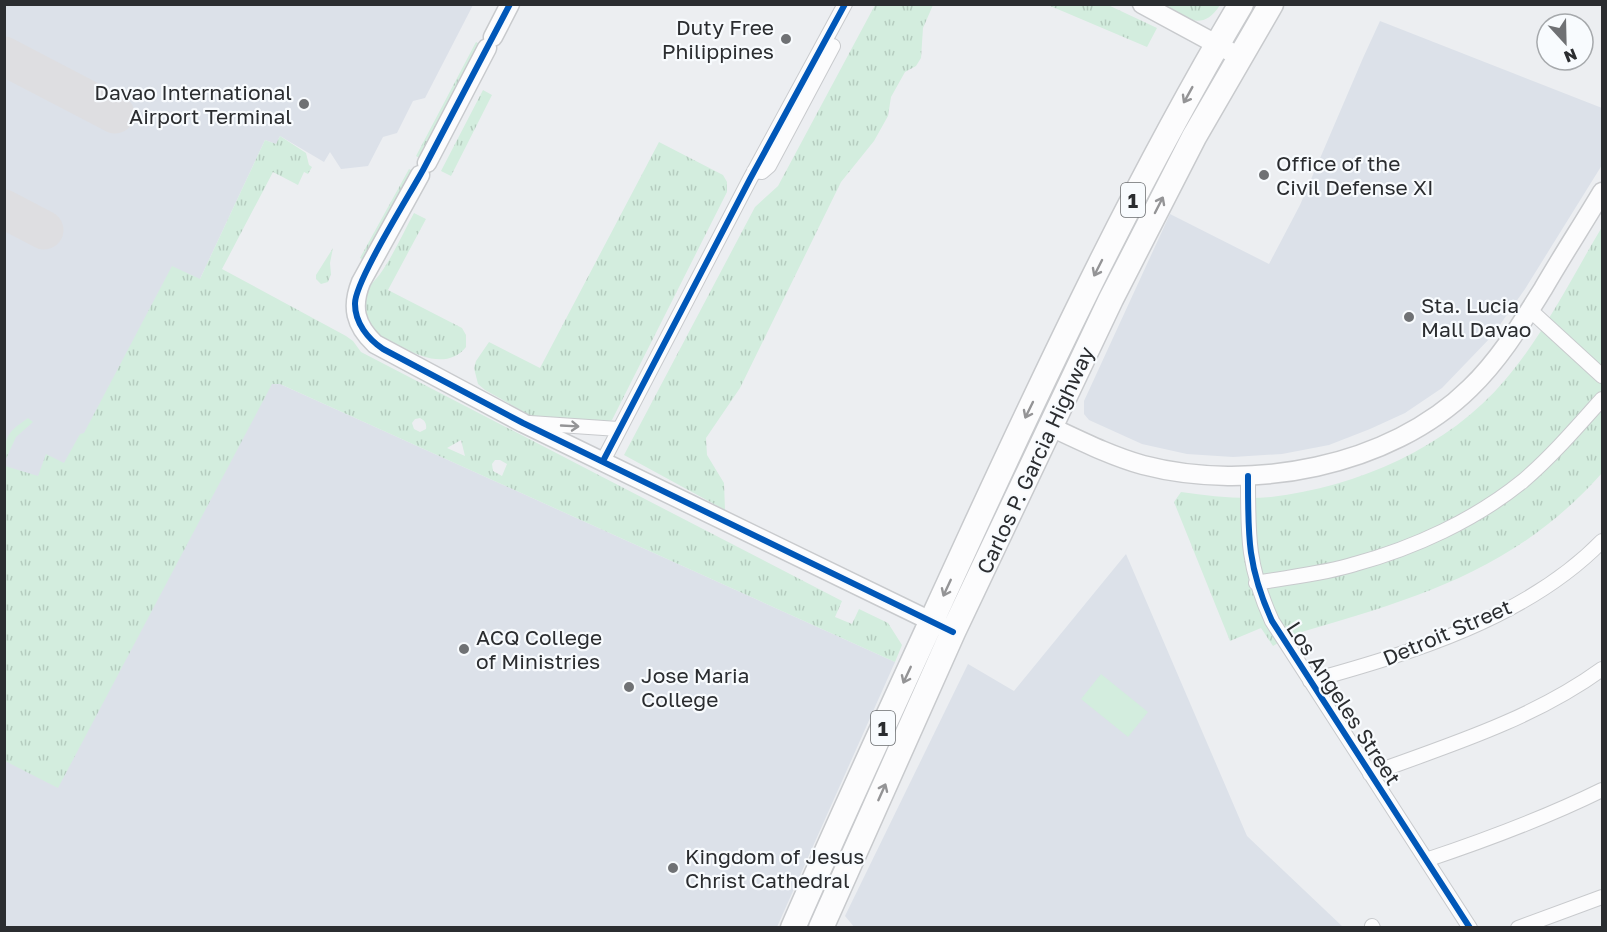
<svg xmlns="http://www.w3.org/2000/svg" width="1607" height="932" viewBox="0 0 1607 932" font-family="'Golos Text',sans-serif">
<defs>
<pattern id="grass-tufts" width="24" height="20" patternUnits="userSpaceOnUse" patternTransform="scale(1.5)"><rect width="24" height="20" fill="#d3edde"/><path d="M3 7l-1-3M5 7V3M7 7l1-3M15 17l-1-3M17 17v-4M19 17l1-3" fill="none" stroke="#b5ccbf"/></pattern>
</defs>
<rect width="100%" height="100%" fill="#eceef1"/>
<path fill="#dce1e9" d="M4,5H473L425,98L413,101L397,133L383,137L368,166L341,169L330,152L324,162L280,136L276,144L265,140L200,279L272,384H280L895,662L777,927H5Z
M1380,21L1602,108V165L1525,289L1492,336L1442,388L1405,413L1370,429L1329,445L1282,454L1233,457L1187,454L1142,444L1089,420L1084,414V401L1170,214L1269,264L1300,205L1363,58Z
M1126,554L1247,836L1343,927L855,928L845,916L968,664L1014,691Z"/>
<path fill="url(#grass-tufts)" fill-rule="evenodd" d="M875,5H933L923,28L921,58L916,66L905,72L891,97L888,116L874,141L841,182L740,388L706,438L707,455L724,483L725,510L624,455L755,207L778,186Z
M1048,5H1108L1157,28L1147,47Z
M1160,5H1220C1202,34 1183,16 1160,5Z
M476,42L483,46L422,160L416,156Z
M483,90L492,95L451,176L441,171Z
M280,136L306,153L309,165L312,167L308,174L304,172L298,185L273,172L222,269L346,336L353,341L361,352L842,601L835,617L852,624L859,609L888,623L902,645L895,662L280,384H272L58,788L5,761V466L38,476L46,454L64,463L80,434L84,433L172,266L200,279L265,140L276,144ZM420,418C424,420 427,423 426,429L420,432L414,429L412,423L415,419ZM461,440L465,456L447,448ZM495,460H500L507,464L502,476L493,471L492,464Z
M659,142L723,175L727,182V192L612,420L608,421L535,418L485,390L478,384L474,368L476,361L489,342L540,368Z
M409,169L414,172L366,261L360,258Z
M414,213L426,219L388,290L462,328L466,335V347C449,368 424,358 403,348C395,344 385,341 379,335C371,327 364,312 364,301C365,289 373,283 380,274C393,256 403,233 414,213Z
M1602,227V473C1514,572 1414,599 1292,635L1273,646L1261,628L1230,641L1174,502L1181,492C1211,496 1241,500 1271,497C1357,487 1449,447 1505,380C1543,336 1572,277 1602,227Z
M333,248L330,263L331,274L328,282L321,284L316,279V275Z
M28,418L33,422L16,437L5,461C4,436 8,432 28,418Z"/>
<path fill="#d3edde" d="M1101,674L1148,712L1128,737L1081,699Z"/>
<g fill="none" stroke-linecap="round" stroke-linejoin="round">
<path stroke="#dedee1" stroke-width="39" d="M4,56L115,114
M4,209L44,230"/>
<defs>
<path id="street" d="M754,171L762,172L769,166L833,46
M1530,310L1602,376
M530,423L618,429
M603,461L750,179L845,4
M1248,476C1248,535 1247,566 1272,621L1470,928
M1256,583C1289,577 1323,574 1355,564C1414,548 1475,520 1523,481C1552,456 1577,427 1602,399
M1310,681C1411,653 1527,618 1602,541
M1370,774C1450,745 1533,719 1602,669
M1426,860C1486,840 1545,818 1602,790
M1372,926L1373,928
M1518,928L1602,897"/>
<path id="secondary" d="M1142,4L1240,57
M493,37L510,4
M427,163L487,48
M420,175L361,282C351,307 355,325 375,344L523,423L943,627
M1051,427C1081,441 1111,456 1143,465C1250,493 1390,467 1470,388C1500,359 1521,324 1543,289C1562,256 1583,224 1602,192"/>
<path id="highway" d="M793,928C851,795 912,664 972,533C1055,353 1140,174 1241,4
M821,928L953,632L1111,299L1194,137L1271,4"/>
</defs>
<use href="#street" stroke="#c8cacd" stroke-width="16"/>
<use href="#secondary" stroke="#c8cacd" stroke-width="21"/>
<use href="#highway" stroke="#c8cacd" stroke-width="27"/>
<use href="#street" stroke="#fcfcfd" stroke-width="14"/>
<use href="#secondary" stroke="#fcfcfd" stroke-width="18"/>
<use href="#highway" stroke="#fcfcfd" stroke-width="24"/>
<defs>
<path id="cycleway" d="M510,4C481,60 452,115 423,170C410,194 354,283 355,304C355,323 368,339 383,349L523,423L953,632
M603,461L750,179L845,4
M1248,476C1248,535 1247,566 1272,621L1470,928"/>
</defs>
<use href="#cycleway" stroke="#f8fbfe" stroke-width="10"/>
<use href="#cycleway" stroke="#0057b8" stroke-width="6"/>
</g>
<defs><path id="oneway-shaft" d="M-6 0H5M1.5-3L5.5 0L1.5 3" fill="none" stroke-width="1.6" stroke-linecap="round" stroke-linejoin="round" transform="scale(1.5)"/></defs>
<g stroke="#949496">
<use href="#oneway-shaft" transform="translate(1188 95) rotate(119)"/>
<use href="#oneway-shaft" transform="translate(1159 205) rotate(-63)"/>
<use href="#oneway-shaft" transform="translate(1098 268) rotate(117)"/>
<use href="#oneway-shaft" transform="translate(1029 410) rotate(116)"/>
<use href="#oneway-shaft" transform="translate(570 426) rotate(3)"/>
<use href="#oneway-shaft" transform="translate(947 588) rotate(115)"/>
<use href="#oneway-shaft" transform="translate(907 675) rotate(115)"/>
<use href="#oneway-shaft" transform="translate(882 792) rotate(-66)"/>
</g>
<g fill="#6f7174" stroke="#f8fbfe" stroke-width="2">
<circle cx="786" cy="39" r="6"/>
<circle cx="304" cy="104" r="6"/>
<circle cx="1264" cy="175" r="6"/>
<circle cx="1409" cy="317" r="6"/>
<circle cx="464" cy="649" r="6"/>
<circle cx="629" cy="687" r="6"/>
<circle cx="673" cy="868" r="6"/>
</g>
<g text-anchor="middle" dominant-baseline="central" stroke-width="4.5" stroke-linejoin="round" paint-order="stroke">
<g fill="#f8fbfe" stroke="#686b6e" stroke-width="1.5">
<rect x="1121" y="183" width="24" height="34" rx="4.5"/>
<rect x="871" y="711" width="24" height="34" rx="4.5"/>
</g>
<g font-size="20" font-weight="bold" fill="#2b2d30">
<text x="1133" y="200">1</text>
<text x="883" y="728">1</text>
</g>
<g font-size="21" fill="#2b2d30" stroke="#f8fbfe" text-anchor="start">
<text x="774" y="27" text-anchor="end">Duty Free<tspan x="774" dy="24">Philippines</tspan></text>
<text x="292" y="92" text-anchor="end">Davao International<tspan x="292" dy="24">Airport Terminal</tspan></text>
<text x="1276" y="163">Office of the<tspan x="1276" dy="24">Civil Defense XI</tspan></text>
<text x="1421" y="305">Sta. Lucia<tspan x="1421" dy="24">Mall Davao</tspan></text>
<text x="476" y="637">ACQ College<tspan x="476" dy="24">of Ministries</tspan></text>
<text x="641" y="675">Jose Maria<tspan x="641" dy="24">College</tspan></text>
<text x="685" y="856">Kingdom of Jesus<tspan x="685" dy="24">Christ Cathedral</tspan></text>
</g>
<g font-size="21" fill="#2b2d30" stroke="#f8fbfe">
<text transform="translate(1035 460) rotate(-65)">Carlos P. Garcia Highway</text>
<text transform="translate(1447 632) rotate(-23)">Detroit Street</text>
<text transform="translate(1344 703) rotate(57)">Los Angeles Street</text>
</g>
</g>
<rect width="1607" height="932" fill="none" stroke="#2b2d30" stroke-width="12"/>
<g transform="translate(1565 42) rotate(158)"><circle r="28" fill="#f8fbfe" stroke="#a6a9ac" stroke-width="1.5"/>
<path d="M0-4.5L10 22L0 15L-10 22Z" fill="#6f7174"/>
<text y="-9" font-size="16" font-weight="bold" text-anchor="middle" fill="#2b2d30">N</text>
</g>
</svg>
